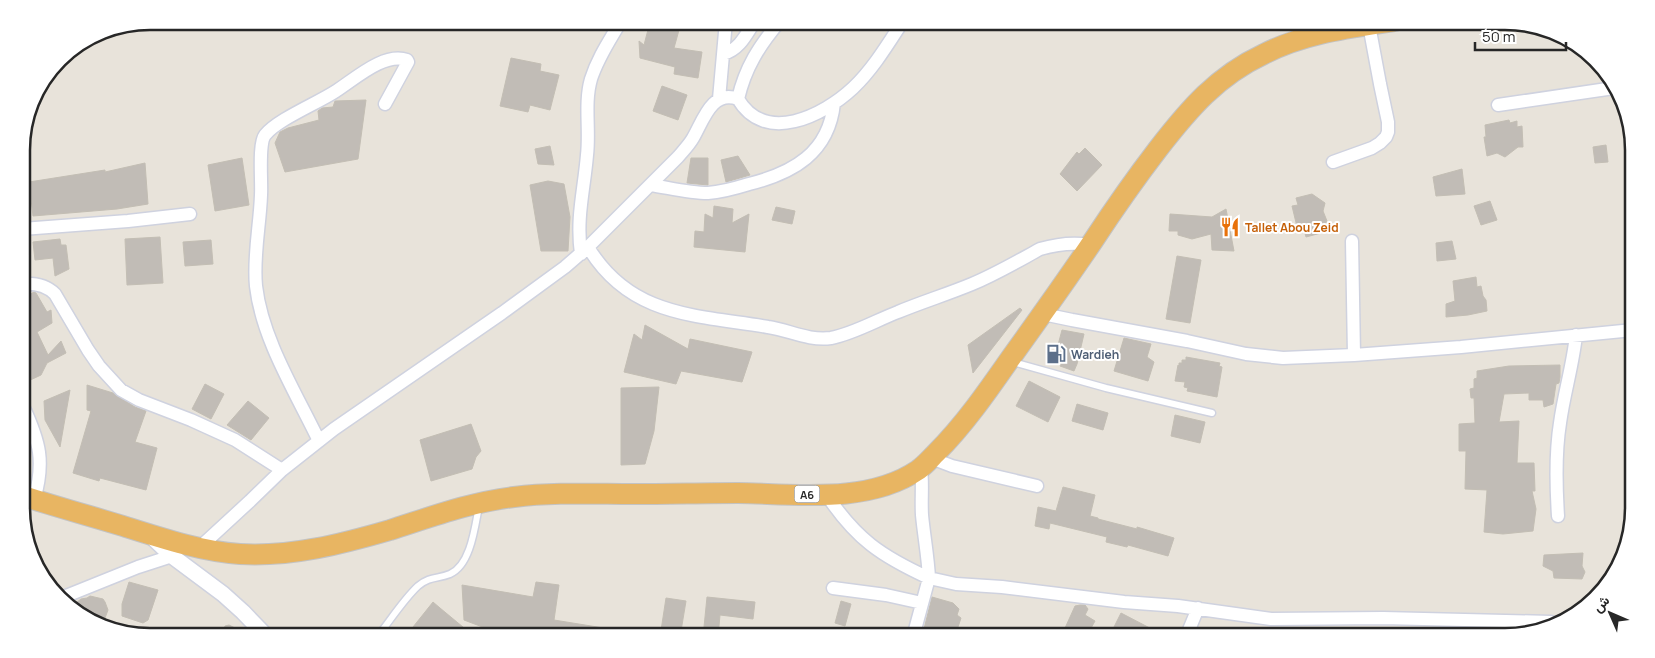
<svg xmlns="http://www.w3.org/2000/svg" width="1655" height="658" viewBox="0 0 1655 658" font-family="Manrope,Vazirmatn,sans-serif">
<rect width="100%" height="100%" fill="#e8e3da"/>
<path fill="#c1bcb6" stroke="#c3beb4" d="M650,22L679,30L674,48L702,52L698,78L674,74L675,67L640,58L639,41L644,45Z
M511,58L541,64L540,71L559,75L550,110L530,105L528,112L500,106Z
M662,86L687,95L678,120L653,111Z
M366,100L358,159L285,172L275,143L280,132L288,128L319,120L318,111L322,108L333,107L335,101Z
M1509,120L1510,123L1517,121V127L1522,126L1523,147H1518L1505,157L1497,153L1487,156L1484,137H1486L1485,125Z
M1606,145L1608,162L1595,163L1593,147Z
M550,146L554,165L538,164L535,149Z
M1085,148L1102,165L1077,191L1060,174L1073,157L1077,152L1079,154Z
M738,156L750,175L726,182L721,160Z
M242,158L249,205L215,211L208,165Z
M691,158H708V185L687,183Z
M145,163L148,204L117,209L33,216L29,182L105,170V172Z
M1462,169L1465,194L1436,196L1433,177Z
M548,181L564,184L570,217L568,251H541L530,185Z
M1312,194L1325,203L1323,211L1327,221L1321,233L1306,237L1304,230L1298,231L1292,206L1298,205L1296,198Z
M1490,201L1497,220L1481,225L1474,206Z
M714,206L733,209L732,223L749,214L745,252L694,247L695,231L704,232L705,214L713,218Z
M776,207L795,211L792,224L772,220Z
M1226,209L1234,251L1212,250L1211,234L1192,239L1178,235V231H1169L1170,214L1212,217Z
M160,237L163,283L127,285L125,239Z
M60,239L61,245H66L69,269L55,276L53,258L35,260L33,242Z
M211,240L213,264L185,266L183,242Z
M1452,241L1456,259L1437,261L1436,243Z
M1177,256L1201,260L1190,323L1166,319Z
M1476,277L1477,287L1481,286L1483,296L1486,300L1487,311L1468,315L1446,317V304L1455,301L1453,281Z
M34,292L36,293L47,312L51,310L52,323L37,332L48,355L61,341L66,353L47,363L41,375L26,382L23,376L22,299Z
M1020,308L1022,310L973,373L968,345Z
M645,325L688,349L690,339L752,352L742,382L681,371L676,384L624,372L634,334L642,340Z
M1062,330L1084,334L1077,364L1074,371L1060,366L1066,347L1058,345Z
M1124,338L1151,344L1147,357L1154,362L1148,381L1114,371Z
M1186,357L1220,363L1219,366L1222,367L1217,397L1187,391L1188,388L1184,387L1185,382L1175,381L1178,365L1179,366V363H1182V360H1186Z
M1560,365V377L1559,383L1556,384L1553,404L1544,407L1543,400H1529V393L1504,394L1499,422L1519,421L1517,463H1534L1535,491H1532L1536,509L1533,531L1503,534L1484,532L1487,490L1465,489L1466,451H1459V424L1475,423L1474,398H1471L1470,389L1474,388V379L1477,378V371L1509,366Z
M1029,381L1060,397L1048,422L1016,406Z
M205,384L224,394L211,419L192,409Z
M87,385L113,393L135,407L146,411L135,442L157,448L146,490L100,478L99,481L73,473L91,411L87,410Z
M659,387L654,431L645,464L621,465V388Z
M70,390L60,447L45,420L44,401Z
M248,401L269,418L251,440L227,425Z
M1077,404L1108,413L1103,430L1072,421Z
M1175,415L1205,422L1200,443L1171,436Z
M471,424L481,451L476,457L472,469L431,481L420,440Z
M1063,487L1095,495L1090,516L1098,518V519L1137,529V527L1174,538L1168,556L1128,545L1127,547L1106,542L1107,537L1050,523L1049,529L1035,526L1038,507L1056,511Z
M1583,553L1582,566L1585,572L1582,579L1554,578L1553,571L1543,566L1544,555Z
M129,582L158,590L148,620L143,623L122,616V604Z
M536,582L559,585L554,620L622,631V637H509L464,620L462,585L533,597Z
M90,596L103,599L105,602L108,610L102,626L72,606L81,599L87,598Z
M707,597L755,602L753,619L720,615L718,637H703Z
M932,597L953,603L959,609L957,615L961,618L955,636L942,632L941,637H922Z
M666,598L686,601L680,637H660Z
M841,601L851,604L845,626L835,623Z
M433,602L440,608L475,637H405Z
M1080,605H1085L1088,609L1085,615L1095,621L1086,637H1061L1075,606Z
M1121,613L1167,637H1109Z
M229,625L235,628L243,637H221L225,626Z"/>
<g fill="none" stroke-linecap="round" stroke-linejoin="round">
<defs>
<path id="service" d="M1013,362L1106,388L1212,413
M377,637C390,621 403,600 418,586C430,576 438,579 450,574C471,565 475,526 479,506"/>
<path id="minor" d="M723,54C739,50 746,35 755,21
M719,99L726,21
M738,99C745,68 759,46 780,21
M1498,105L1614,88
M1333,162L1372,148L1380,143L1386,137L1388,132V122L1380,84L1369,25
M651,185C670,188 689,193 708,193C723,192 736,188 749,184C793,173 829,153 834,103
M22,229L128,221L190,214
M1352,241L1354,355
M588,247C630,317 696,315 768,327C789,330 808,341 831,338C853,334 877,320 898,312C922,302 948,294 972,284C996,274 1018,261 1040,249C1057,244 1073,242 1090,245
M581,254C576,217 584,191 587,155C590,130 584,103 591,79C598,57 610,40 621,21
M22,284C35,283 46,285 55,294L88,350L99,366L121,390L139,400L191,420L235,440L282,470
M1043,314L1072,320L1187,341L1246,354L1283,358L1354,355L1461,347L1633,330
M23,406C40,442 45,462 34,500
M319,441C296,393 262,339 256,286C253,256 260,225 261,195C262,182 258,144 265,135C278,119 318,103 336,91C355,79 384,52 407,60L408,62L385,104
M931,458L952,466L1037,486
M921,468C923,484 921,499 922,515C924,536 928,557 929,578L956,584L1002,587L1124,602L1178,606L1271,619L1383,618L1551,622
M826,494C856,539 881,556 929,578L913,637
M1558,516C1556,485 1555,454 1560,423C1564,393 1573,365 1576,335
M199,548L250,501L282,470L334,429L502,313L565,267L588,247L678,157C683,151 689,145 693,138C703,121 712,89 738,99C765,145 823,116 853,88C873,69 888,44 903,21
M833,588L886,595L922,603
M61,598L138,567L172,556
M1186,637L1198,608"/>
<path id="tertiary" d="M151,536L172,556L223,594L243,612L267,637"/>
<path id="trunk" d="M23,496C57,507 90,516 123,526C161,538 200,551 240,554C291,557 342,544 390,530C431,517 471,502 514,497C554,492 594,494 634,494C669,494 704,493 738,493C796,494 868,504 918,470C925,465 930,459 936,453C964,425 987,392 1010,359C1038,320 1066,281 1093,241C1114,209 1135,179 1158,149C1189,109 1217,76 1264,54C1305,33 1350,28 1395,21"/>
</defs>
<use href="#service" stroke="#cfd2df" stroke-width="9"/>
<use href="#minor" stroke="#cfd2df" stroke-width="15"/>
<use href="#tertiary" stroke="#cfd2df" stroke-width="18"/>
<use href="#trunk" stroke="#c3c3c3" stroke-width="22"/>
<use href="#service" stroke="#fff" stroke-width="6"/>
<use href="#minor" stroke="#fff" stroke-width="12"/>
<use href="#tertiary" stroke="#fff" stroke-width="15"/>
<use href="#trunk" stroke="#e8b562" stroke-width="20"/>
</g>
<defs>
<symbol id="restaurant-bare" viewBox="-9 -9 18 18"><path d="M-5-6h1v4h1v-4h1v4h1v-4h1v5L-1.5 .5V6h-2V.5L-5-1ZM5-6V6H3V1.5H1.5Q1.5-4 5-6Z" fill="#e8710a" stroke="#fff" stroke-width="2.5" paint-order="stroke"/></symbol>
<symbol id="fuel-bare" viewBox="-9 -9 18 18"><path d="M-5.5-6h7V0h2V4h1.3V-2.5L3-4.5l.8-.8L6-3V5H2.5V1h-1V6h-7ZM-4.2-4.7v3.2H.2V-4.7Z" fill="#5c6f8a" stroke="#fff" stroke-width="2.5" paint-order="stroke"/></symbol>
</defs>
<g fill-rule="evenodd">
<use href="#restaurant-bare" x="1216" y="213" width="28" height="28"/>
<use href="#fuel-bare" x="1042" y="340" width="28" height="28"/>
</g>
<g text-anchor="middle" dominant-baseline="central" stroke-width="4" stroke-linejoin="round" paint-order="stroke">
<rect fill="#fff" stroke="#686868" stroke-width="1" x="794.5" y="485.5" width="25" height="17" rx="4"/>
<g font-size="11" font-weight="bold" fill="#272727">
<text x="807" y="494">A6</text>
</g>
<g font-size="12" font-weight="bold" fill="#c56008" stroke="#fff" text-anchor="start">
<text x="1245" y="227">Tallet Abou Zeid</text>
</g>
<g font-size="12" font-weight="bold" fill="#4e5e75" stroke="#fff" text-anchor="start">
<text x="1071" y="354">Wardieh</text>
</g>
</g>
<path d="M0 0H1655V658H0ZM150 30H1505A120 120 0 0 1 1625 150V508A120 120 0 0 1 1505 628H150A120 120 0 0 1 30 508V150A120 120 0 0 1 150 30Z" fill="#fff" fill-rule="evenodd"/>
<path fill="none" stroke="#272727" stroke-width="2.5" d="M150 30H1505A120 120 0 0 1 1625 150V508A120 120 0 0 1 1505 628H150A120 120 0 0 1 30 508V150A120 120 0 0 1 150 30Z"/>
<g transform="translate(1610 613) rotate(315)" stroke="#ffffff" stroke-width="4" paint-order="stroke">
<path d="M0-4L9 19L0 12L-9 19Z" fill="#272727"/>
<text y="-8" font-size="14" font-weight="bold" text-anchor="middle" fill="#272727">ش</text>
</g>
<path d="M1475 42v8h91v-8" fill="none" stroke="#272727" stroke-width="2.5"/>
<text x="1482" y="42" font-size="15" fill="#272727" stroke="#ffffff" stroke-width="4" paint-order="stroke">50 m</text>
</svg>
